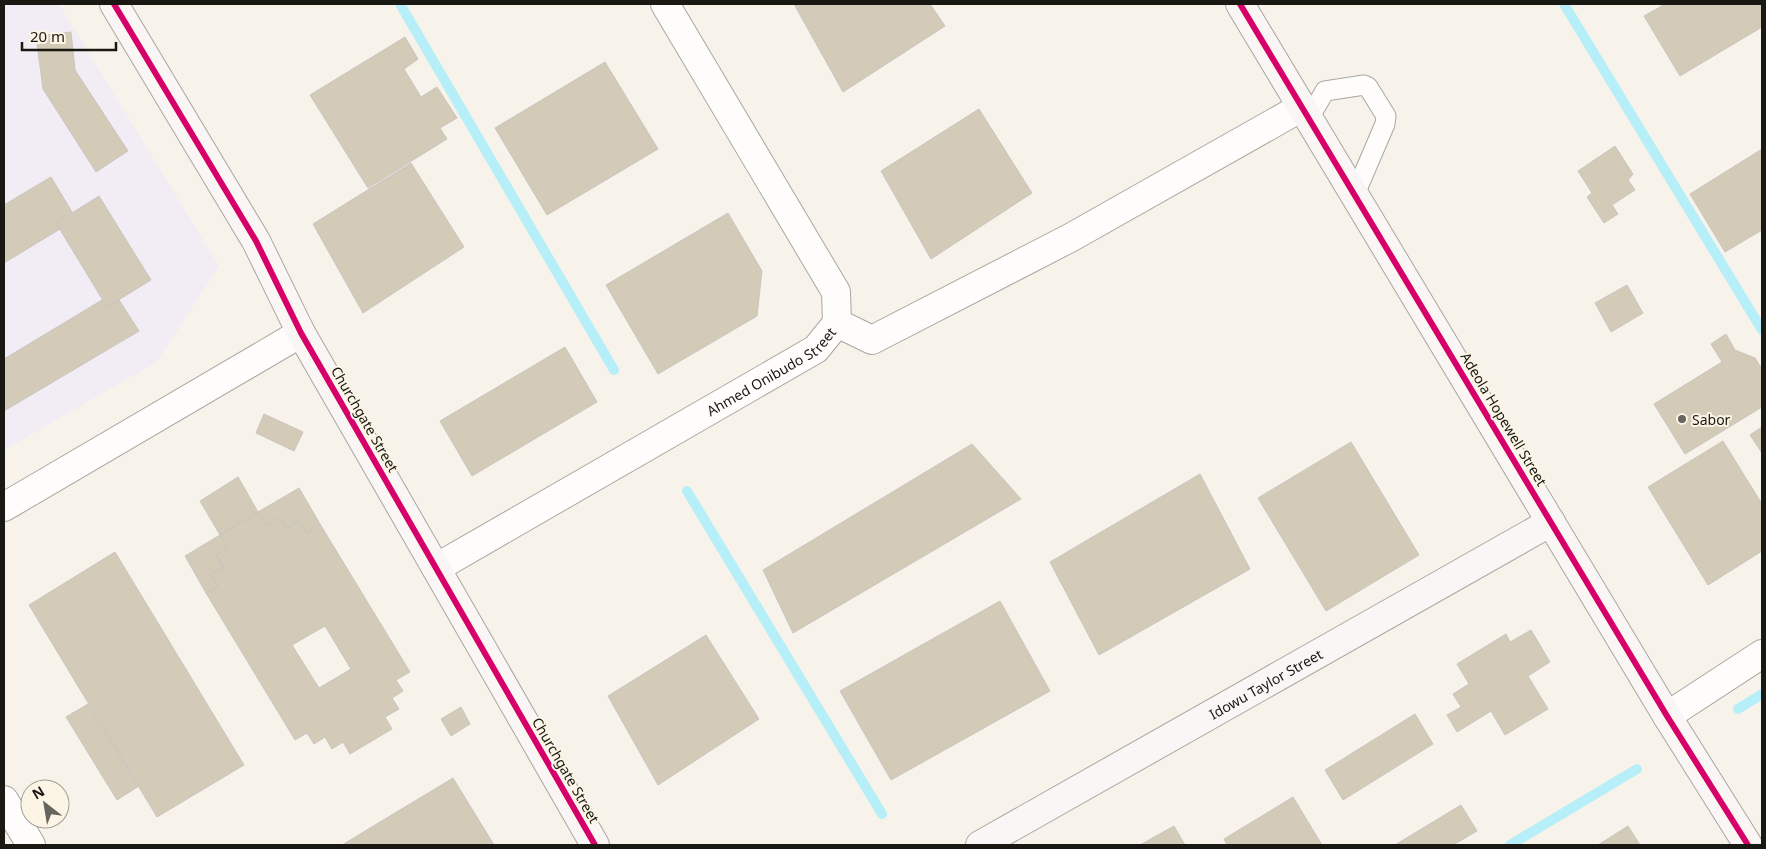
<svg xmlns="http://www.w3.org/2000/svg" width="1766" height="849" viewBox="0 0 1766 849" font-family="'Noto Sans',sans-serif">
<rect width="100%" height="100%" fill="#f7f3eb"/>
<path fill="#f2edf5" d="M4,4H59L219,266L157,362L4,450Z"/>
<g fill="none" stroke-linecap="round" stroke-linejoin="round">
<path stroke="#b7eff8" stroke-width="10" d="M400,4L614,370
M1564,4L1762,330
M687,491L882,814
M1738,709L1762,694
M1510,845L1637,769"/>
</g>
<path fill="#d3cab8" stroke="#c9c6c0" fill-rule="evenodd" d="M794,4H930L945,26L843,92Z
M1665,4H1762V27L1680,76L1644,16Z
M71,32L75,70L128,151L96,172L43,89L36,36Z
M405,37L418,59L404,69L421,97L437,87L457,118L440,128L447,139L368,188L310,95Z
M605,62L658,149L547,215L495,128Z
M979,109L1032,193L931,259L881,171Z
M1615,146L1633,174L1628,180L1635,190L1612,205L1618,214L1604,223L1587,197L1592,193L1578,171Z
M1762,149V230L1725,252L1690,194Z
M411,163L464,247L363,313L313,224Z
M51,177L72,212L56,223L60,229L4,263V205Z
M99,196L151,280L107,307L56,223Z
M728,213L762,271L757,316L658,374L606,285Z
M1627,285L1643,313L1611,332L1595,303Z
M102,300L107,307L119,300L139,331L4,411V359Z
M1726,334L1735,350L1755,358L1762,369V407L1685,454L1654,404L1722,362L1711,344Z
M565,347L597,402L472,476L440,421Z
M264,414L303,432L294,451L256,433Z
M1762,427V453L1750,435Z
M1723,441L1762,504V551L1708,585L1648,487Z
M1351,442L1419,555L1326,611L1258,498Z
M972,444L1021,499L793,633L763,570Z
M1200,474L1250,569L1099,655L1050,562Z
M238,477L258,512L220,535L200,501Z
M299,488L320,524L307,533L299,521L287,528L280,517L266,525L258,512Z
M258,512L266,525L280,517L287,528L299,521L307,533L320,524L410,672L396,680L403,691L392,698L399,709L385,717L392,729L350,754L343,742L332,749L325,737L314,744L307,733L295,740L206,593L218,586L211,575L223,567L216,555L228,548L220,535ZM325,626L351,669L319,688L292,645Z
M220,535L228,548L216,555L223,567L211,575L218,586L206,593L185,556Z
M115,552L244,765L157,817L29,605Z
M1000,601L1050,691L891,780L840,691Z
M1531,630L1550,662L1528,676L1548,709L1505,735L1491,711L1457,732L1447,715L1461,707L1453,694L1469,684L1457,664L1506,634L1510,642Z
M706,635L759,719L658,785L608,696Z
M88,704L139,786L117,800L66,717Z
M461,707L470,724L451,736L441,719Z
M1415,714L1433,744L1343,800L1325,770Z
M453,778L494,845H342Z
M1293,797L1322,845H1227L1224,839Z
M1461,805L1477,831L1453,845H1395Z
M1174,826L1185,845H1140Z
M1628,826L1640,845H1598Z"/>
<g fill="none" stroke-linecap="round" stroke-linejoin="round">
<defs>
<path id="lane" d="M1309,118L1325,91L1364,85L1368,87L1386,116L1385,124L1355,194"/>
<g id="street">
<path d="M837,323L872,340L1070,238L1302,107"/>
<path d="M4,507L301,333"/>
<path id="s1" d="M436,568L816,349L837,323L836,292L665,4"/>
<path d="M1667,716L1762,654"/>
<path d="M4,800L31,845"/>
</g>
<g id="secondary">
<path d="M114,4L256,241L301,333L595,845"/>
<path d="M1240,4L1667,716L1748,845"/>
<path id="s2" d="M980,845L1551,522"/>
</g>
</defs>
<use href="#lane" stroke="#a9a7a0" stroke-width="21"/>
<use href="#street" stroke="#a9a7a0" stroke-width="30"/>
<use href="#secondary" stroke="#a9a7a0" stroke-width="30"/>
<use href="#lane" stroke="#fefdfc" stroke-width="19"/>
<use href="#street" stroke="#fefdfc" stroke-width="28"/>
<use href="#secondary" stroke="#faf6f6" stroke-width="28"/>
<defs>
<path id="cycleway" d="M114,4L256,241L301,333L595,845
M1240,4L1667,716L1748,845"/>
</defs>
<use href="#cycleway" stroke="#fcf5e6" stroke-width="9"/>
<use href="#cycleway" stroke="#d6006c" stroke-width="6"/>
</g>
<circle fill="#67655f" stroke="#fcf5e6" stroke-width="2" cx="1682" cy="419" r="5"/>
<g text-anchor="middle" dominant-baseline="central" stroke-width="4" stroke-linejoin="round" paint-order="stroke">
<g font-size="14" fill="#1a1813" stroke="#fcf5e6">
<text stroke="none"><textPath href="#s1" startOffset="389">Ahmed Onibudo Street</textPath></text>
<text transform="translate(365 419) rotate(60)">Churchgate Street</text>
<text transform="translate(1504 419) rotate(59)">Adeola Hopewell Street</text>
<text stroke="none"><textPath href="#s2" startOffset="328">Idowu Taylor Street</textPath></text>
<text transform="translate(566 770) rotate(60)">Churchgate Street</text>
</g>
<g font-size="14" fill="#1a1813" stroke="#fcf5e6" text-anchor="start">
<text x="1692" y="419">Sabor</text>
</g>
</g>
<rect width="1766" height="849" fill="none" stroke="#1a1813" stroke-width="10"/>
<g transform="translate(45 804) rotate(329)"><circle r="24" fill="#fcf5e6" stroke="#a29d92"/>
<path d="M0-4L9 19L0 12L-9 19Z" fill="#67655f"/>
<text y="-8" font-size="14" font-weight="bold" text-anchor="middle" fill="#1a1813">N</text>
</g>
<path d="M22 42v8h94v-8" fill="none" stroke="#1a1813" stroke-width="2.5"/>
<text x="30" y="42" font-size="15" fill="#1a1813" stroke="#fcf5e6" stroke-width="4" paint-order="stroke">20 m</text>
</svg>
